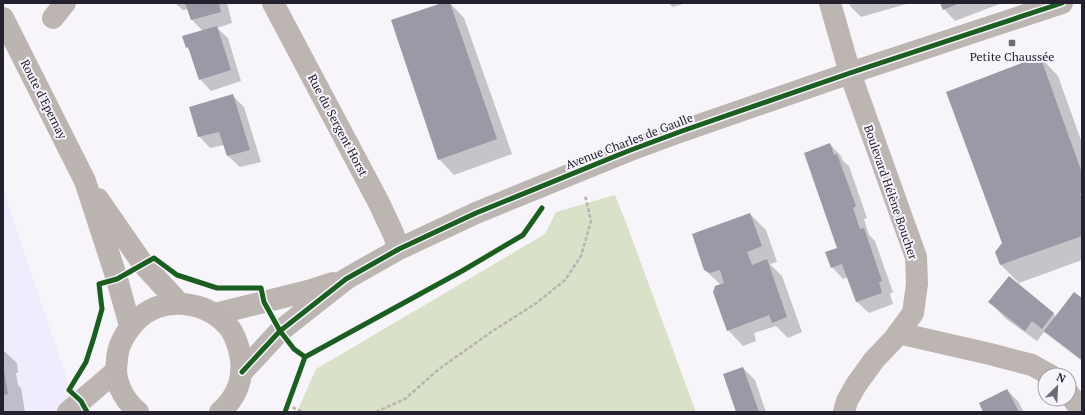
<svg xmlns="http://www.w3.org/2000/svg" width="1085" height="415" viewBox="0 0 1085 415" font-family="'PT Serif',serif">
<rect width="100%" height="100%" fill="#f7f5fa"/>
<path fill="#f1ecfd" d="M3,188L78,412H3Z"/>
<path fill="#d9e1c9" d="M615,195L625,220L696,412H297L316,369L545,234L556,212Z"/>
<path fill="#0003" d="M175,3H227L232,23L217,28L228,38L241,81L211,91L200,79L191,52L187,47L203,31L192,20L188,9L183,10Z
M446,3H450L464,18L512,154L454,175L439,159Z
M668,3H686L673,7Z
M849,3H910L861,17L850,6Z
M942,3H1002L955,21L944,9Z
M1040,57L1058,76L1082,143V260L1019,283L1001,265L996,252L1004,243Z
M233,96L244,107L261,162L240,167L228,156L224,145L210,148L199,136Z
M830,144L841,156L843,161L849,166L867,218L864,219L869,235L875,241L893,292L890,294L893,304L869,313L857,302L848,277L843,279L832,267L838,249Z
M750,214L766,230L777,262L770,264L782,276L802,332L788,338L776,326L754,333L756,341L743,346L728,330L721,285L705,270Z
M1082,300V361L1044,332L1037,341L1005,318L990,302L1053,313L1056,317Z
M3,350L17,363L18,373H16L18,385L21,388L25,412H3Z
M743,368L755,380L766,412H737Z
M1007,390L1018,401L1024,412H985Z"/>
<path fill="#9c99a6" d="M185,3H219L221,12L191,20Z
M442,3H450L497,139L438,160L391,20Z
M940,3H960L943,10Z
M217,26L231,70L199,80L188,47L186,48L182,36Z
M1040,56L1082,173V193L1080,194L1082,199V236L1000,265L995,252L1002,243L946,92Z
M233,94L250,150L227,156L219,132L198,137L189,107Z
M830,143L834,155L837,154L856,206L853,208L860,229L864,228L882,281L879,282L882,293L856,302L842,264L831,268L825,252L837,248L804,153Z
M750,213L762,246L747,252L752,265L767,259L787,317L772,323L769,315L727,331L713,292L715,286L724,283L720,270L710,273L704,270L692,234Z
M1009,276L1054,313L1042,329L1032,321L1025,331L988,302Z
M1074,292L1082,298V360L1044,331Z
M743,367L759,412H736L723,374Z
M3,371H4L8,394L3,395Z
M1007,389L1019,412H983L979,403Z"/>
<g fill="none" stroke-linecap="round" stroke-linejoin="round">
<path stroke="#b9b3b2" stroke-width="2.5" stroke-dasharray="4 2" stroke-linecap="butt" d="M85,364L100,315
M287,405L303,412
M285,412L305,357L295,350
M376,412L405,399L439,369L494,330L535,304L565,280L581,256L591,221L585,195"/>
<path stroke="#bdb5b2" stroke-width="22" d="M273,3L379,203L393,233L399,249
M830,3L850,73L916,257L917,284L913,313L894,339L874,360L856,385L847,401L844,412
M53,18L65,3
M215,314L308,291L333,283
M898,333L990,354L1032,365L1050,375
M242,372L280,331L346,279L399,249L476,213L628,151L682,131L850,73L1062,3
M1069,394L1082,411
M68,412L116,371"/>
<path stroke="#bcb4b1" stroke-width="22" d="M3,18L85,181L117,279L130,326
M98,199L143,264L179,303
M138,412C126,402 117,387 116,371C116,367 117,363 117,359C118,344 127,330 138,319C163,296 204,300 227,325C232,330 235,337 237,343C246,369 241,394 220,412"/>
<defs>
<path id="cycleway" d="M305,357L462,271L523,235L542,208
M242,372L280,331L346,279L399,249L476,213L628,151L682,131L850,73L1062,3
M87,412L81,401L69,390L86,362L94,337L102,309L99,284L117,279L154,258L177,275L217,288H261L264,302L280,331L294,349L305,357L285,412"/>
</defs>
<use href="#cycleway" stroke="#f6f4fb" stroke-width="8"/>
<use href="#cycleway" stroke="#1b5e20" stroke-width="5"/>
</g>
<rect fill="#6e6b75" stroke="#f6f4fb" stroke-width="1.5" x="1008" y="39" width="8" height="8" rx="2"/>
<g text-anchor="middle" dominant-baseline="central" stroke-width="4" stroke-linejoin="round" paint-order="stroke">
<g font-size="12" fill="#24202d" stroke="#f6f4fb">
<text x="1012" y="56">Petite Chaussée</text>
</g>
<g font-size="12" fill="#24202d" stroke="#f6f4fb">
<text transform="translate(44 99) rotate(63)">Route d'Epernay</text>
<text transform="translate(338 125) rotate(62)">Rue du Sergent Horst</text>
<text transform="translate(629 141) rotate(-21)">Avenue Charles de Gaulle</text>
<text transform="translate(891 192) rotate(71)">Boulevard Hélène Boucher</text>
</g>
</g>
<rect width="1085" height="415" fill="none" stroke="#24202d" stroke-width="8"/>
<g transform="translate(1057 387) rotate(24)"><circle r="19" fill="#f6f4fb" stroke="#a29fa9"/>
<path d="M0-3L7 15L0 10L-7 15Z" fill="#6e6b75"/>
<text y="-6" font-size="11" font-weight="bold" text-anchor="middle" fill="#24202d">N</text>
</g>
</svg>
